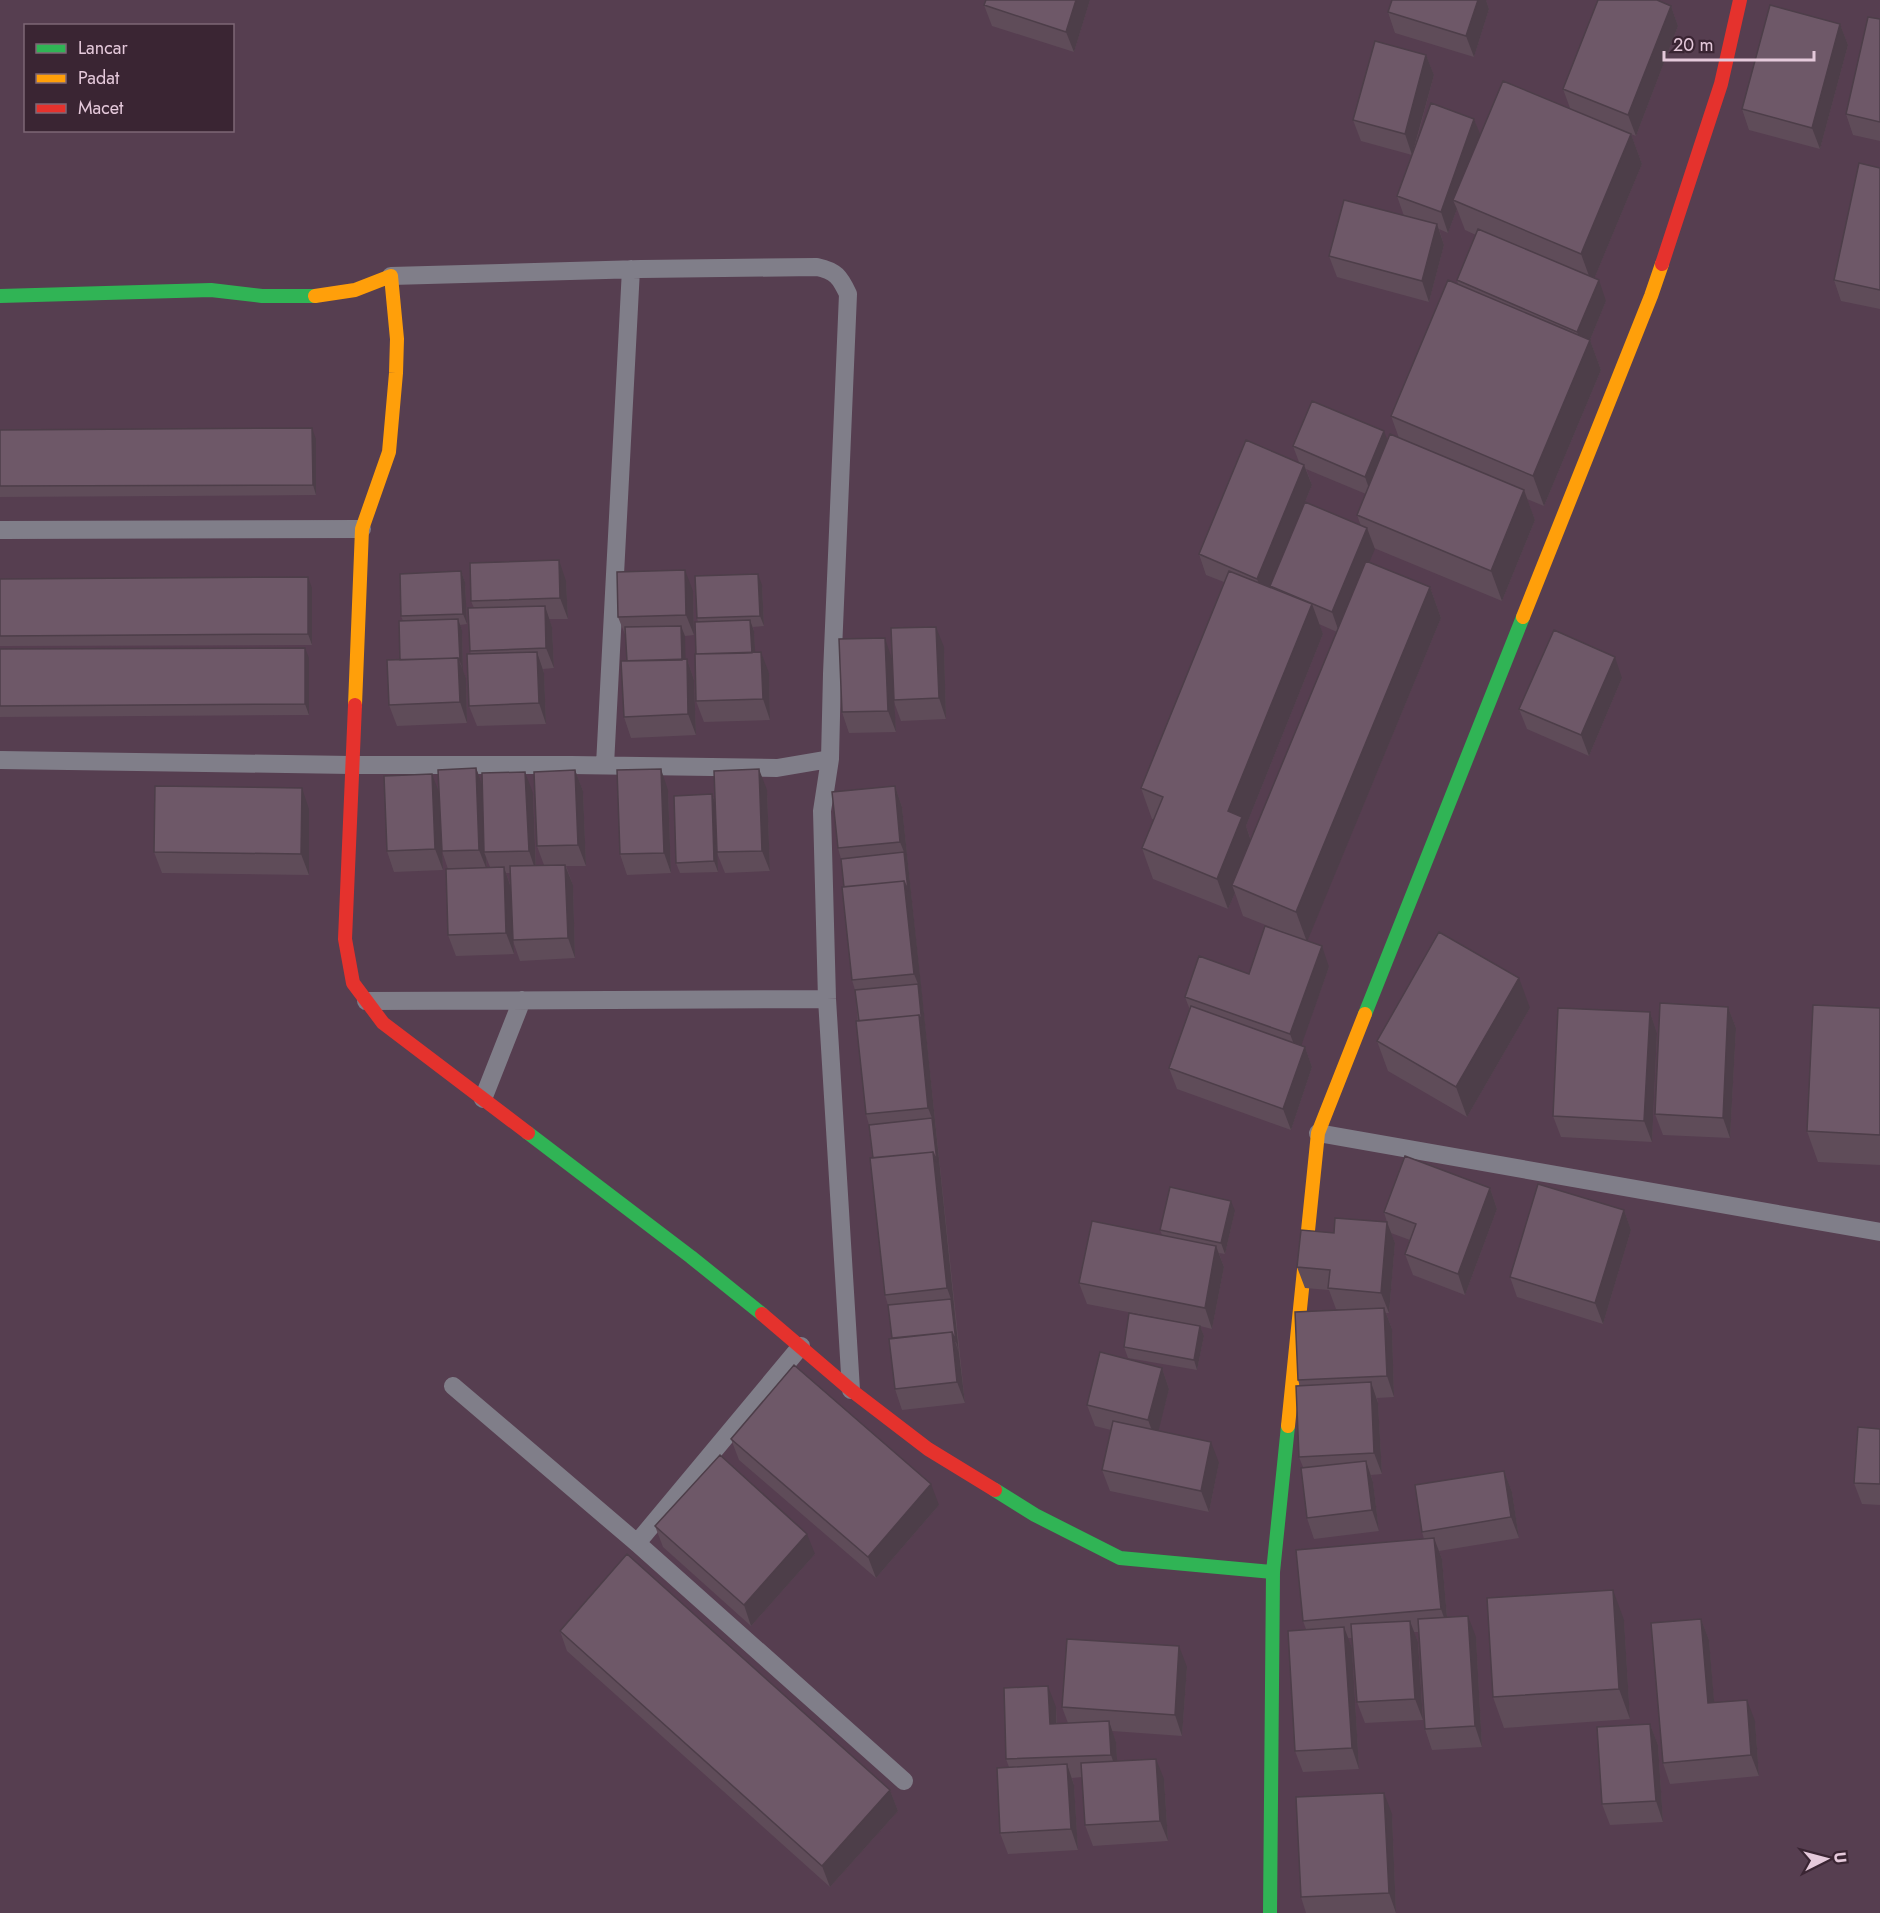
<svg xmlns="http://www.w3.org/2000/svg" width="1880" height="1913" viewBox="0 0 1880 1913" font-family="Jost,sans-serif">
<rect width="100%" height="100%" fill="#563e50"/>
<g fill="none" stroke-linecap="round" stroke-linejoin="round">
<path stroke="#807e89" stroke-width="18" d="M391,276L641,269L817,267C836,271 840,277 848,294L832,674L830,759
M0,530L362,529
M0,760L351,765H571L777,768L830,759L822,811L827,999L851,1390
M605,765L631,269
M366,1001L827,999
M483,1099L522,1000
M1318,1133L1880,1232
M453,1386L637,1543L904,1781
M637,1543L801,1346"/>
<path stroke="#30b455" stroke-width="14" d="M0,296L211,290L262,296H315
M1365,1014L1523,617
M528,1133L691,1257L762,1314
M995,1490L1035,1515L1120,1558L1273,1572
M1270,1913L1273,1572L1288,1426"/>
<path stroke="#ff9f0a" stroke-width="14" d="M315,296L355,290L391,276L397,339L396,373L389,452L362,529L355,705
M1523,617L1651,296L1662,264
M1288,1426L1318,1133L1365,1014"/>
<path stroke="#e5322d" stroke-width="14" d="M1662,264L1721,84L1740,0
M355,705L345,939L353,983L383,1023L528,1133
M762,1314L851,1390L928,1449L995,1490"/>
</g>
<path fill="#5f4c59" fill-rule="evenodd" d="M1090,0L1074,52L992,26L984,5Z
M1392,0H1486L1489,9L1474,57L1395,33L1388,12Z
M1671,6L1678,26L1636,136L1631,134L1642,164L1594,279L1606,301L1590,340L1601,370L1544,506L1527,499L1535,520L1502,601L1374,548L1369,562L1430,587L1441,618L1307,941L1329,967L1301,1045L1305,1047L1312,1067L1291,1130L1177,1089L1169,1068L1190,1010L1185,997L1249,974L1278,930L1243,916L1235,893L1228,909L1153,879L1142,848L1154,819H1152L1141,788L1224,582L1206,575L1199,554L1299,462L1293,446L1388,441L1399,438L1391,416L1458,284L1457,280L1476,235L1465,230L1457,209L1448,233L1439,229L1444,245L1429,302L1337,277L1329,256L1404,216L1397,196L1412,155L1361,141L1353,120L1426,55L1434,75L1414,150L1474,119L1480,136L1570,108L1563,89ZM1306,469L1366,494L1357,515L1361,526L1305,502L1312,485ZM1319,624L1337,632L1251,840L1246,826L1323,634Z
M1880,19V141L1853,135L1846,114Z
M1840,24L1848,45L1820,149L1749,130L1742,109Z
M1880,168V309L1841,301L1834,280Z
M0,430L316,439V495L0,497Z
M461,571L465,582L467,624L460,625L462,630L463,671L466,678L467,723L397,726L389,705L400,660L403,621L401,616Z
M0,579L312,588V645L0,646Z
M566,581L568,619H549L552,627L554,668L543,669L544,673L546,724L477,726L469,706L471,654L470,651L474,608L471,601Z
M762,585L764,626L753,627L754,631L755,653L769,673L770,720L704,722L696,701L698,622L697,618Z
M693,591L694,635L685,636V659H687L694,680L696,735L631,738L624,717L627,661L626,637L618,617Z
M944,647L946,719L901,721L894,702L896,732L849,733L842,712L892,659Z
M0,649L309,658V715L0,717Z
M1622,678L1589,756L1527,729L1519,709Z
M476,768L482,784L533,793L536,865H544L537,846L575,770L583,791L586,866H566L573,885L575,958L520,961L513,941L514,954L456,956L448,935V869L442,851L443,870L394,872L387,851L439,794ZM486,857L490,867H487ZM506,873H510L511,887Z
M895,786L902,807L965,1403L902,1410L895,1389L892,1338L888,1305L885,1295L869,1125L866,1114L855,990L852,980L841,859L838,848Z
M668,790L671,873L627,875L620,854Z
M767,790L770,871L725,873L717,853L718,872L680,873L676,863L712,794L715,802Z
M309,809V875L162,873L154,852Z
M1728,1007L1736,1028L1730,1138L1663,1135L1655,1114Z
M1530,1008L1467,1117L1388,1071L1377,1041Z
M1880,1008V1165L1818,1162L1807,1131Z
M1650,1012L1657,1033L1652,1142L1561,1137L1553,1116Z
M1490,1188L1497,1209L1465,1295L1413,1275L1405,1254L1410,1240L1391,1233L1395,1243L1389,1313H1386L1392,1329L1394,1397L1377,1398L1378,1403L1382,1474L1371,1475L1373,1482L1379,1531L1314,1539L1307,1518L1303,1467L1299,1457L1300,1386L1298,1380L1345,1310L1336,1309L1329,1290L1305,1288L1297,1267L1334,1233L1387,1222L1384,1212Z
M1624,1210L1631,1230L1603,1324L1517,1297L1510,1277Z
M1235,1211L1225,1254L1219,1253L1224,1267L1212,1329L1200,1326L1204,1336L1197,1370L1128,1358L1124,1347L1174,1321L1087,1304L1079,1283L1162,1235L1160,1230Z
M1162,1368L1169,1389L1158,1431L1219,1463L1209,1512L1110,1491L1102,1470L1111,1430L1095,1426L1087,1405Z
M1880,1429V1505L1862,1504L1854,1483Z
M731,1439L939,1505L876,1578L739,1460Z
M1504,1471L1512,1492L1519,1538L1439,1551L1442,1559L1447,1617L1476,1637L1482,1747L1432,1750L1425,1729L1419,1632H1414L1418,1642L1423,1720L1365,1723L1357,1702L1352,1638H1348L1352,1648L1359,1769L1303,1772L1295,1751L1306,1629L1303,1621L1424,1539L1422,1532Z
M655,1526L815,1554L751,1626L663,1547Z
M1701,1619L1709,1640L1714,1702L1755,1721L1759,1776L1670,1784L1663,1763Z
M1624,1620L1630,1719L1504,1728L1493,1697Z
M560,1631L890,1790L898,1811L830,1887L567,1651Z
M1187,1667L1182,1736L1112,1731L1116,1742L1117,1761L1164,1779L1168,1841L1093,1846L1085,1825L1082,1777L1072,1778L1074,1785L1078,1850L1008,1854L1000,1833L1009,1767L1006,1759L1056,1707L1057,1724L1068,1723L1062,1707Z
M1650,1724L1658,1745L1663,1822L1610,1825L1602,1804Z
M1392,1814L1396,1913H1306L1301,1897Z"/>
<path fill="#4d3e49" d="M1076,0H1090L1074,52L1066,32Z
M1478,0H1486L1489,9L1474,57L1466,36Z
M1671,6L1678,26L1636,136L1628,115Z
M1840,24L1848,45L1820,149L1812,128Z
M1426,55L1434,75L1412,155L1405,134Z
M1474,119L1482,139L1453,200L1457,209L1448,233L1441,212Z
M1631,134L1642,164L1592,284L1581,254Z
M1437,224L1444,245L1429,302L1422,281Z
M1599,280L1606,301L1590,340L1601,370L1544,506L1533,476L1585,352L1577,332Z
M312,428L316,439V495L313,485Z
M1384,431L1392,452L1372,497L1365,477Z
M1304,465L1312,485L1265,599L1257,579Z
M1524,490L1535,520L1502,601L1491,571Z
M1367,528L1375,549L1339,632L1332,612Z
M559,560L566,581L568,619L560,598Z
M685,570L693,591L694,635L686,615Z
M461,571L465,582L467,624L463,614Z
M758,574L762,585L764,626L760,616Z
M308,577L312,588V645L308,634Z
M1430,587L1441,618L1307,942L1296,912Z
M1312,604L1323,634L1246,826L1253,847L1232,885L1235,893L1228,909L1217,879L1228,811Z
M545,606L552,627L554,668L546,648Z
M458,619L462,630L463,671L460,661Z
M750,620L754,631L756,666L752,656Z
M681,626L685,636L686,678L682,667Z
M936,627L944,647L946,719L939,698Z
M885,638L892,659L896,732L888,711Z
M305,648L309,658V715L305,704Z
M537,652L544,673L546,724L539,703Z
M761,652L769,673L770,720L763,699Z
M1615,657L1622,678L1589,756L1581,735Z
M458,658L466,678L467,723L460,702Z
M687,659L694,680L696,735L688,714Z
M476,768L484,789V852L486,857L487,870L479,850Z
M661,769L668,790L671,873L664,853Z
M759,769L767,790L770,871L762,851Z
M575,770L583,791L586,866L578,845Z
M525,772L533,793L536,872L529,851Z
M432,774L440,795L443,870L435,849Z
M895,786L902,807L912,901L908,891L904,852L900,842Z
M302,788L309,809V875L301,854Z
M712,794L716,805L718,872L714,861Z
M565,865L573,885L575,958L568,938Z
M504,867L511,888L514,954L506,933Z
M904,881L912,901L922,994L914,974Z
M1322,946L1329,967L1298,1055L1290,1034Z
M1519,978L1530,1008L1467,1117L1456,1087Z
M918,984L922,994L959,1353L956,1342L951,1299L947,1288L933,1152L932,1118L928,1108L919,1015Z
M1728,1007L1736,1028L1730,1138L1723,1118Z
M1650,1012L1657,1033L1652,1142L1644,1121Z
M1305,1047L1312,1067L1291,1130L1283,1109Z
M1490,1188L1497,1209L1465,1295L1458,1274Z
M1231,1201L1235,1211L1225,1254L1221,1243Z
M1624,1210L1631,1230L1603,1324L1595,1303Z
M1387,1222L1395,1243L1389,1313L1381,1293Z
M1216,1246L1224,1267L1212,1329L1205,1308Z
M1384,1308L1392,1329L1394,1397L1387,1376Z
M1200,1326L1204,1336L1197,1370L1194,1360Z
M952,1332L959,1353L965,1403L957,1382Z
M1162,1368L1169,1389L1156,1441L1148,1420Z
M1371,1382L1378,1403L1382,1474L1374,1453Z
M1211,1442L1219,1463L1209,1512L1201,1491Z
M1366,1461L1373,1482L1379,1531L1372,1510Z
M1504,1471L1512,1492L1519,1538L1511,1517Z
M931,1484L939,1505L876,1578L868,1557Z
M807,1534L815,1554L751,1626L744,1605Z
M1434,1538L1442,1559L1448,1629L1441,1609Z
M1613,1590L1624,1620L1630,1719L1619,1689Z
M1468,1616L1476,1637L1482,1747L1475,1726Z
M1701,1619L1709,1640L1716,1724L1708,1703Z
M1410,1621L1418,1642L1423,1720L1415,1699Z
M1344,1627L1352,1648L1359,1769L1352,1748Z
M1179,1646L1187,1667L1182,1736L1175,1715Z
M1048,1686L1056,1707L1057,1745L1050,1724Z
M1747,1700L1755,1721L1759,1776L1751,1755Z
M1109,1721L1116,1742L1118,1776L1111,1755Z
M1650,1724L1658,1745L1663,1822L1656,1801Z
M1156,1759L1164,1779L1168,1841L1160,1821Z
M1067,1764L1074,1785L1078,1850L1071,1829Z
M890,1790L898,1811L830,1887L822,1866Z
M1384,1793L1392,1814L1396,1913L1389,1893Z"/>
<path fill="#6e5868" stroke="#4d3e49" stroke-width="1.5" d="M986,0H1076L1066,32L984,5Z
M1392,0H1478L1466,36L1388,12Z
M1598,0H1657L1671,6L1628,115L1563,89Z
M1770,5L1840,24L1812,128L1742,109Z
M1868,17L1880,19V122L1846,114Z
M1375,41L1426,55L1405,134L1353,120Z
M1503,81L1631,134L1581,254L1453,200Z
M1431,103L1474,119L1441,212L1397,196Z
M1859,163L1880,168V290L1834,280Z
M1344,200L1437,224L1422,281L1329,256Z
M1478,229L1599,280L1577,332L1457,280Z
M1448,280L1590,340L1533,476L1391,416Z
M1312,401L1384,431L1365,477L1293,446Z
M312,428L313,485L0,486V430Z
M1390,434L1524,490L1491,571L1357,515Z
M1246,440L1304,465L1257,579L1199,554Z
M1305,502L1367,528L1332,612L1270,586Z
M559,560L560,598L471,601L470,563Z
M1366,561L1430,587L1296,912L1232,885Z
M685,570L686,615L618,617L617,572Z
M461,571L463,614L401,616L400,574Z
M1229,571L1312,604L1228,811L1242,817L1217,879L1142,848L1163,797L1141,788Z
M758,574L760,616L697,618L695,576Z
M308,577V634L0,636V579Z
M545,606L546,648L470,651L468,608Z
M458,619L460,661L458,658L400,660L399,621Z
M750,620L752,653L696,654L695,622Z
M681,626L682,660L627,661L625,627Z
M936,627L939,698L894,700L891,628Z
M1554,630L1615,657L1581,735L1519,709Z
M885,638L888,711L842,712L839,639Z
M305,648V704L0,706V649Z
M537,652L539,703L469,706L467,654Z
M761,652L763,699L696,701L695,654Z
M458,658L460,702L389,705L387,660Z
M687,659L688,714L624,717L621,661Z
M476,768L479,850L442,851L438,770Z
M661,769L664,853L620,854L617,770Z
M759,769L762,851L717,852L714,771Z
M575,770L578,845L537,846L534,772Z
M525,772L529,851L484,852L482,773Z
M432,774L435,849L387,851L384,776Z
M155,786L302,788L301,854L154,852Z
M895,786L900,842L838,848L832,792Z
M712,794L714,861L676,863L674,796Z
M904,852L908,891L904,881L844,887L841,859Z
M565,865L568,938L513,940L510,866Z
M504,867L506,933L448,935L446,869Z
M904,881L914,974L852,980L842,887Z
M1265,926L1322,946L1290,1034L1185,997L1199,956L1249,974Z
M1439,932L1519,978L1456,1087L1377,1041Z
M918,984L922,1025L919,1015L859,1021L855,990Z
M1660,1003L1728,1007L1723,1118L1655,1114Z
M1813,1005L1880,1008V1135L1807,1131Z
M1191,1006L1305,1047L1283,1109L1169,1068Z
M1558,1008L1650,1012L1644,1121L1553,1116Z
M919,1015L928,1108L866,1114L856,1021Z
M932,1118L937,1162L933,1152L873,1158L869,1125Z
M933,1152L947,1288L885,1295L870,1158Z
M1405,1156L1490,1188L1458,1274L1405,1254L1416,1224L1384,1212Z
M1538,1184L1624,1210L1595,1303L1510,1277Z
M1170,1187L1231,1201L1221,1243L1160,1230Z
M1335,1218L1387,1222L1381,1293L1328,1288L1330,1270L1297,1267L1301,1230L1334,1233Z
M1092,1221L1216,1246L1205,1308L1079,1283Z
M951,1299L956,1342L952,1332L892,1338L888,1305Z
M1384,1308L1387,1376L1298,1380L1295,1312Z
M1129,1313L1200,1326L1194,1360L1124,1347Z
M952,1332L957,1382L895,1389L889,1339Z
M1100,1352L1162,1368L1148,1420L1087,1405Z
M794,1365L931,1484L868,1557L731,1439Z
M1371,1382L1374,1453L1299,1457L1296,1386Z
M1113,1421L1211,1442L1201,1491L1102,1470Z
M1858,1427L1880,1429V1484L1854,1483Z
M720,1455L807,1534L744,1605L655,1526Z
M1366,1461L1372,1510L1307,1518L1301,1468Z
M1504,1471L1511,1517L1422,1532L1415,1485Z
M1434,1538L1441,1609L1303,1621L1296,1550Z
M627,1554L890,1790L822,1866L560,1631Z
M1613,1590L1619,1689L1493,1697L1487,1598Z
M1468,1616L1475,1726L1425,1729L1418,1619Z
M1701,1619L1708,1703L1747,1700L1751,1755L1663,1763L1651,1623Z
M1410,1621L1415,1699L1357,1702L1351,1624Z
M1344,1627L1352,1748L1295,1751L1288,1631Z
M1067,1639L1179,1646L1175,1715L1062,1707Z
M1048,1686L1050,1724L1109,1721L1111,1755L1006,1759L1004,1688Z
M1650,1724L1656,1801L1602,1804L1597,1727Z
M1156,1759L1160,1821L1085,1825L1081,1763Z
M1067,1764L1071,1829L1000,1833L997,1768Z
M1384,1793L1389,1893L1301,1897L1296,1797Z"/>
<rect x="24" y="24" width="210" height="108" fill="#3a2533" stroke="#7e6776" stroke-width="1.5"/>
<rect x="36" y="44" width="30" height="9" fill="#30b455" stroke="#7e6776" stroke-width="1.5"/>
<text x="78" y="54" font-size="18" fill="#e5c9db">Lancar</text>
<rect x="36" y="74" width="30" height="9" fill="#ff9f0a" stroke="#7e6776" stroke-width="1.5"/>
<text x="78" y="84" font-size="18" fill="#e5c9db">Padat</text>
<rect x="36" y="104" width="30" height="9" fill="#e5322d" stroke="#7e6776" stroke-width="1.5"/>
<text x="78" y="114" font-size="18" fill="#e5c9db">Macet</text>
<g transform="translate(1826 1859) rotate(84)" stroke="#3a2533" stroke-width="4.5" paint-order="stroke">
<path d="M0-4.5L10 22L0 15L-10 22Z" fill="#e5c9db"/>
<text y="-9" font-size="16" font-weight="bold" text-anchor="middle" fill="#e5c9db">U</text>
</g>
<path d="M1664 51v9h150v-9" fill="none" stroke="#e5c9db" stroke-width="3"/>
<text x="1673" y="51" font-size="18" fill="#e5c9db" stroke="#3a2533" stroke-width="4.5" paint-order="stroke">20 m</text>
</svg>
